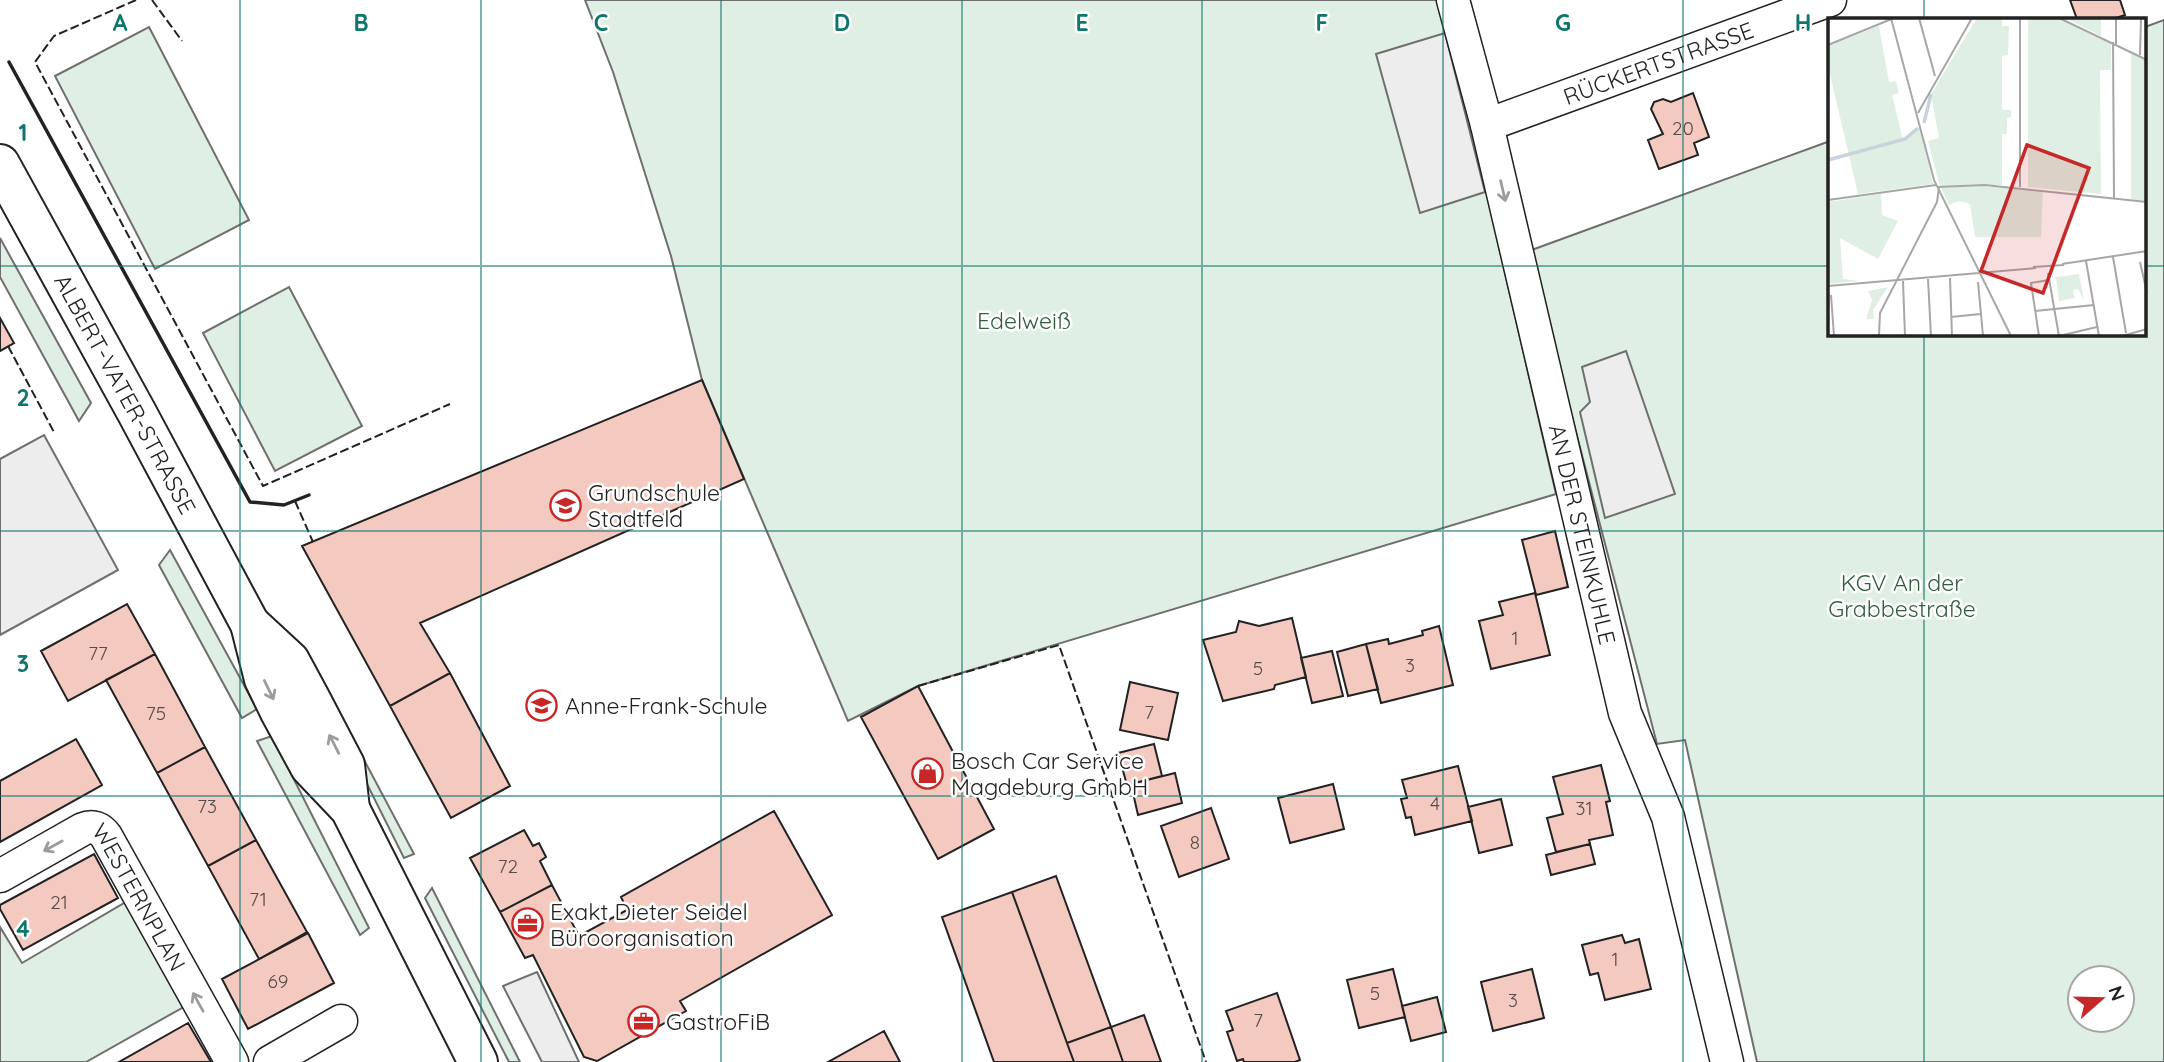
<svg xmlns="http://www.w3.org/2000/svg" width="2164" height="1062" viewBox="0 0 2164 1062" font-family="Quicksand,sans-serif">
<rect width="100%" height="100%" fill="#fff"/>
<path fill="#e0efe3" stroke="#6f6f6f" stroke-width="2" fill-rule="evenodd" d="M585,0H1437L1470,121L1556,494L918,686L848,721L702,380L671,256L613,72Z
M2164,20V1062H1757L1685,740L1657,744L1529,251L1830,141V334H2145V27ZM2080,978H2122V1020H2080Z
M149,27L249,220L155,269L55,76Z
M0,238L91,403L79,421L0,277Z
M289,287L362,426L275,471L203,333Z
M170,550L257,709L242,718L159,565Z
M272,736L369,928L360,935L257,741Z
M353,756H362L414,854L404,858Z
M432,888L520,1062H509L425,898Z
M131,899L189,1004L86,1062H0V927L22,963Z"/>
<path fill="#ededed" stroke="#6f6f6f" stroke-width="2" d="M1445,33L1485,192L1420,213L1376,54Z
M1626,351L1675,494L1605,518L1580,412L1590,402L1582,367Z
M44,435L118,570L0,635V459Z
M537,972L579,1062H542L503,986Z"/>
<path fill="#f3c9c0" stroke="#222" stroke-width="2" d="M2070,0H2120L2125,15L2113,19H2077Z
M1693,93L1709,137L1694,143L1698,155L1659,169L1648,140L1663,134L1651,109L1654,102L1663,99L1671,102Z
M0,318L14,343L0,351Z
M702,380L744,479L420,623L450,673L390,706L302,546Z
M1555,531L1568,587L1536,595L1522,540Z
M1535,593L1550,655L1491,669L1479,621L1503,615L1499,602Z
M127,604L155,654L68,701L41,651Z
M1292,618L1306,677L1275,685L1274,689L1223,701L1203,640L1236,632L1239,621L1259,626Z
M1439,626L1453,685L1381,703L1366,644L1388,639L1389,644L1423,635L1422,631Z
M1366,644L1378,689L1348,696L1337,652Z
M1332,651L1343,696L1312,703L1301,658Z
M155,654L205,747L157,773L106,680Z
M450,673L510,786L451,818L390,706Z
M1130,682L1178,693L1168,740L1120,730Z
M918,686L994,829L938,859L861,717Z
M76,739L102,785L0,842V781Z
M1154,744L1162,776L1127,785L1118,753Z
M205,747L256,840L208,866L157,773Z
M1601,765L1610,801L1606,802L1613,835L1589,840L1590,844L1556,852L1547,818L1563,814L1553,777Z
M1458,766L1472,821L1415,835L1411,817L1406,818L1401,799L1407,798L1402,780Z
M1175,773L1182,803L1138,815L1131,784Z
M1333,784L1344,829L1290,843L1278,798Z
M1501,799L1512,845L1479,853L1468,807Z
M1211,808L1229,859L1179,877L1161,826Z
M774,811L832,915L680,1001L686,1011L597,1061L584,1057L533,955L525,958L500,912L552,885L579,936L627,910L621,897Z
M524,830L533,846L539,843L546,857L540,861L552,885L500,912L470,858Z
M256,840L307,932L259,959L208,866Z
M1590,844L1595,864L1551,875L1546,855Z
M94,854L118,898L23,950L0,909V905Z
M1056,876L1111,1027L1067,1043L1012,892Z
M1012,892L1067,1043L1074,1062H994L942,917Z
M308,933L334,983L248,1029L222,979Z
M1622,935L1625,943L1639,939L1651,989L1605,1000L1598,973L1590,975L1582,945Z
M1393,969L1405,1017L1359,1028L1347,980Z
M1532,969L1544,1018L1493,1031L1481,982Z
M1277,993L1300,1060L1295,1062H1244L1243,1059L1237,1061L1227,1032L1233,1030L1226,1011Z
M1437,997L1446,1032L1411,1041L1402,1006Z
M1144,1015L1161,1062H1123L1111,1027Z
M188,1023L211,1062H119Z
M1111,1027L1123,1062H1074L1067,1043Z
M884,1031L900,1062H828Z"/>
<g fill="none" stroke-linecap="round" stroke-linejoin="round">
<defs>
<g id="minor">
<path id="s1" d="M1453,0L1487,125L1625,713L1668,817L1727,1062"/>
<path id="s2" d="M1487,125L1830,0"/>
<path id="s3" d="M0,876L83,829C93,825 100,828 106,836L232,1062"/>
<path d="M270,1062L341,1021"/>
</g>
<g id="primary">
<path id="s4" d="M0,164L137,413L250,624L264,679L280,712L310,767L350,809L478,1062"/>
<path d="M250,624L290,661L310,698L345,765L350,809"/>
</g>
</defs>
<use href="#minor" stroke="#222" stroke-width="35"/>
<use href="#primary" stroke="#222" stroke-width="42"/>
<use href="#minor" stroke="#fff" stroke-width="32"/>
<use href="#primary" stroke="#fff" stroke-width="38"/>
<path stroke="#222" stroke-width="2" stroke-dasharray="9 3.5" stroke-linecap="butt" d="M136,0L54,36L35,62L263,486L450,404
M152,0L182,41
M8,346L55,434
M295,501L313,542
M918,686L1059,645L1206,1062"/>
<path stroke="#222" stroke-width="3.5" d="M9,62L250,502L284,505L309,495"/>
</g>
<defs><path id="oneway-shaft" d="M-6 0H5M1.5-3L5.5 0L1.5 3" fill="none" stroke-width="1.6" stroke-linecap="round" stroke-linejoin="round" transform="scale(1.75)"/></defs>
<g stroke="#9c9c9c">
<use href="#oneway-shaft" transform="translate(1503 191) rotate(77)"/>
<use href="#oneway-shaft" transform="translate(269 690) rotate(64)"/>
<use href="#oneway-shaft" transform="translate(334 744) rotate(-117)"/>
<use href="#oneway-shaft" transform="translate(53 846) rotate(151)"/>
<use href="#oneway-shaft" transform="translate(198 1002) rotate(-119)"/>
</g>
<path fill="none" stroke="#0f766e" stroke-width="2" stroke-opacity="0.55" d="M240,0V1062M481,0V1062M721,0V1062M962,0V1062M1202,0V1062M1443,0V1062M1683,0V1062M1924,0V19M0,266H1830M2145,266H2164M1924,334V1062M0,531H2164M0,796H2164"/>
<defs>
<symbol id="school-ring" viewBox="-11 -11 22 22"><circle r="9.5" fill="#fff" stroke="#c62828" stroke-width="1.5"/><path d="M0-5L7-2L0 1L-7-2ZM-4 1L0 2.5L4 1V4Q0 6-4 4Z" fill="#c62828"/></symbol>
<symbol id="shop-ring" viewBox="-11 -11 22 22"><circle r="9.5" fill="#fff" stroke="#c62828" stroke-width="1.5"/><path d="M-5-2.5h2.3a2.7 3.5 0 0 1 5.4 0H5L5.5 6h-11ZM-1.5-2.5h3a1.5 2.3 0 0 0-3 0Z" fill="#c62828"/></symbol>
<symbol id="office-ring" viewBox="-11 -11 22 22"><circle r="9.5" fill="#fff" stroke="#c62828" stroke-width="1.5"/><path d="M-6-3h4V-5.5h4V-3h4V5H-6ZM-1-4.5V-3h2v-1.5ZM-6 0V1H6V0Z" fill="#c62828"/></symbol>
</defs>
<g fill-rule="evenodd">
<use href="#school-ring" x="548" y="488" width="35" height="35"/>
<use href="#school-ring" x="524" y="688" width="35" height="35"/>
<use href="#shop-ring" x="910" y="756" width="35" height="35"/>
<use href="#office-ring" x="510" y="906" width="35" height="35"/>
<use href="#office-ring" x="626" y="1004" width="35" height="35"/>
</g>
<g text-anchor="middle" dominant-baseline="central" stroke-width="5" stroke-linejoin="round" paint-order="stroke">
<g font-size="19" fill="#564c4a">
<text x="1683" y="128">20</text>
<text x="1515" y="638">1</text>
<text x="98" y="653">77</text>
<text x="1410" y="665">3</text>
<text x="1258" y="668">5</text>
<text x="1149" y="712">7</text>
<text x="156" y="713">75</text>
<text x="1435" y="803">4</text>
<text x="207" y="806">73</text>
<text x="1584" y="808">31</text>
<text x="1195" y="842">8</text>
<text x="508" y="866">72</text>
<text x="258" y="899">71</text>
<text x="59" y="902">21</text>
<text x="1615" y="959">1</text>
<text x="278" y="981">69</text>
<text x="1375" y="993">5</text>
<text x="1513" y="1000">3</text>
<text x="1258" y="1020">7</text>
</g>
<g font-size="23" fill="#222" stroke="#fff">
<text stroke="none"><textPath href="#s2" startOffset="182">RÜCKERTSTRASSE</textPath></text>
<text stroke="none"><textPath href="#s4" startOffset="262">ALBERT-VATER-STRASSE</textPath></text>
<text stroke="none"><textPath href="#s1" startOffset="550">AN DER STEINKUHLE</textPath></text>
<text stroke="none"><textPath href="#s3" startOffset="191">WESTERNPLAN</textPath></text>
</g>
<g font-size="23" fill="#2f5e38" stroke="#fff">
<text x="1024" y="320">Edelweiß</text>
<text x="1902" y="582">KGV An der<tspan x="1902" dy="26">Grabbestraße</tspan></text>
</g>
<g font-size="23" fill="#222" stroke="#fff" text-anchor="start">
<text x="588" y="492">Grundschule<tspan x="588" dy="26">Stadtfeld</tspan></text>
<text x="565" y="705">Anne-Frank-Schule</text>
<text x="951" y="760">Bosch Car Service<tspan x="951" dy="26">Magdeburg GmbH</tspan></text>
<text x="550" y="911">Exakt Dieter Seidel<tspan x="550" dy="26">Büroorganisation</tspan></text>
<text x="666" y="1021">GastroFiB</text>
</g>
</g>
<g transform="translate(1828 18)">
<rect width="318" height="318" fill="#fff"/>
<path d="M149,0H174V8H181L180,37L174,38V92H183V99L179,100V116H174V167L112,169L100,123L111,120L103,76ZM200,0H228L283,26V52H272L273,176L200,169ZM237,0H273V18ZM51,8L61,64L68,63L71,75L64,77L75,122L92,110L105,166L30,176L0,48V28ZM303,34L318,43V183L303,181ZM155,168L215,173L213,219H147L142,186L131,183L121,187L113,170ZM53,176L54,197L70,203L50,241L12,220L15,261L32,263L0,266V184ZM251,256L256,282L250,271L245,272L247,280L231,283L228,259ZM60,269L45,292L46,301H38L44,282L40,273Z" fill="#e0efe3"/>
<path fill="none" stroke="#c7d3dd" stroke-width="3.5" d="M96,105L103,76M0,142L77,121L90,110"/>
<path fill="none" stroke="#a7a7a7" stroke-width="2" d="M63,0L106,162L183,318M91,0L107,58M231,0L319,42M285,24L286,180M288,26V0M0,27L66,0M312,37L313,0M90,95L144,0M192,169V0M0,182L108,167M109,184L111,169L157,167L319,184M285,239L298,315M258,243L271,318M312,244L319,275M234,246L319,233M205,249L236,247M220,255L231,318M122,260L124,318M100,261L103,318M75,263L77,318M150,264L155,318M0,268L208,250M3,277L6,318M207,293L266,287M123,299L152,296M51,318L52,295L109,184M211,318L203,265L221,262M231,318L269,309M294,318L319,311"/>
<path fill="#c62828" fill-opacity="0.15" stroke="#c62828" stroke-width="3.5" d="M199,127L261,150L215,275L153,253Z"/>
<rect width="318" height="318" fill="none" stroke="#222" stroke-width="3.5"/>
</g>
<g font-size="23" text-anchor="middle" font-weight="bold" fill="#0f766e" stroke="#fff" stroke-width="5" stroke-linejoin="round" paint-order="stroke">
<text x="120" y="31">A</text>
<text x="361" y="31">B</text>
<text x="601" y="31">C</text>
<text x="842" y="31">D</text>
<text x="1082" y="31">E</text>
<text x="1322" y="31">F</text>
<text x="1563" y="31">G</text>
<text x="1803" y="31">H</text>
<text x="23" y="141">1</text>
<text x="23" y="406">2</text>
<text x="23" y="672">3</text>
<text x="23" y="937">4</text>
</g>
<g transform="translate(2101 999) rotate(70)"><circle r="33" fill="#ffffff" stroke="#a7a7a7" stroke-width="2"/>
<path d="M0-5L12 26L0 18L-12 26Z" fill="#c62828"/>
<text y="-10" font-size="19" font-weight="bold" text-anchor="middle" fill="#222222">N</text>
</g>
</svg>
